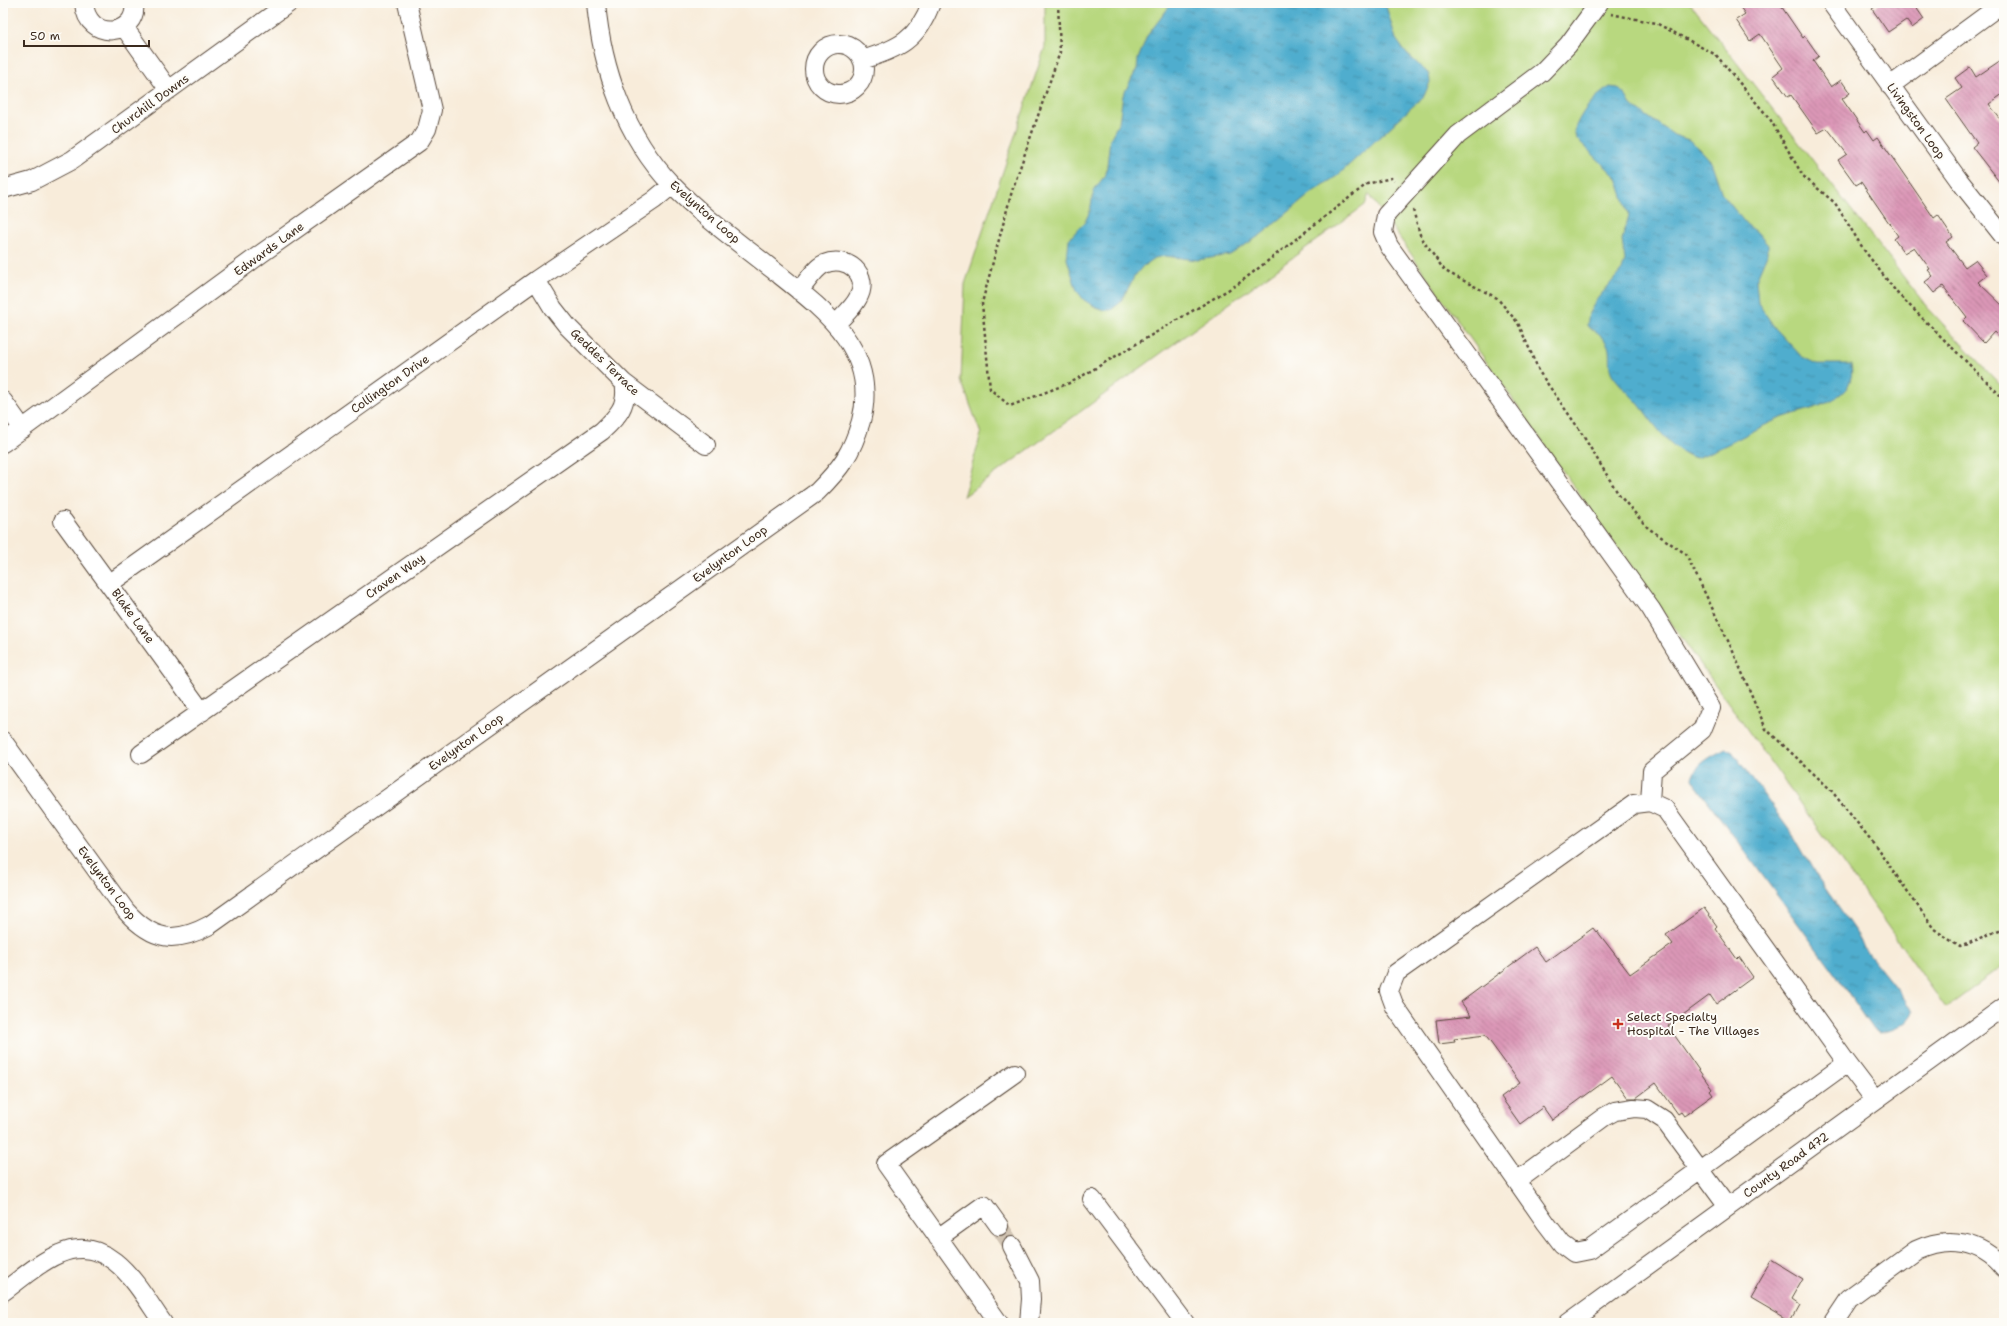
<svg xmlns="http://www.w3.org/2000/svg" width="2007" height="1326" viewBox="0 0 2007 1326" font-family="'Shantell Sans',sans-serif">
<defs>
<pattern id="water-ripples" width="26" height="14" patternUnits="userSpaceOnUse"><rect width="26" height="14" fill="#4fadce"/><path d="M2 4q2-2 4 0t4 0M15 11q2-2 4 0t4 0" fill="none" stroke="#438da7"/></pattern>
<pattern id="building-back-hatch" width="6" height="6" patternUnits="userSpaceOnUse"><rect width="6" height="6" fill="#dc97b7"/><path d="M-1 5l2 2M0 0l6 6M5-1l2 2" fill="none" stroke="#b47b94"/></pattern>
</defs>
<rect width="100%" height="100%" fill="#fdfcf7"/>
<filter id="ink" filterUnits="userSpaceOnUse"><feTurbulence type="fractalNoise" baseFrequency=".025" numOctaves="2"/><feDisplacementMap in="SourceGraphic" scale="8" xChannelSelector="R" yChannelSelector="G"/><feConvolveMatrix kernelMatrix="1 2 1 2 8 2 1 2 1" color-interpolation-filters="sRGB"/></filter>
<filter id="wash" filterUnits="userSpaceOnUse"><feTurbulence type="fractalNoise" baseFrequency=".012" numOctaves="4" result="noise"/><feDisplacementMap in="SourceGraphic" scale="16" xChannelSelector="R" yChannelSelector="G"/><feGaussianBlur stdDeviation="0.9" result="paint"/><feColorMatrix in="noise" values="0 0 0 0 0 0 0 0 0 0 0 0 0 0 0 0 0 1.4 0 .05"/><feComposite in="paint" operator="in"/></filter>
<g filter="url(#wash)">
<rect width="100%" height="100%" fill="#f8ecda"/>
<path fill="#b8d87f" stroke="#7a814e" d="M1045,3H1690L1927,307L2004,389V965L1946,1008L1577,491L1369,194L1365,205L963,497L981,434L961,380L965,284L1045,47Z"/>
<path fill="url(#water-ripples)" stroke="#456c76" d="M1172,3H1385L1396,39L1406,53L1429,74L1430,82L1424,96L1337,176L1314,191L1262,234L1230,255L1197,260L1165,256L1155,258L1142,267L1134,277L1121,302L1111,310H1104L1092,305L1084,300L1077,291L1067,259L1069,239L1085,222L1090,211L1094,190L1106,174L1110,139L1119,122L1123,95L1137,69L1138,59L1147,36Z
M1610,87L1618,88L1626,96L1631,105L1674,135L1689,140L1699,148L1711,161L1722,194L1746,224L1757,232L1768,245V252L1756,280L1758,303L1775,328L1802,357L1817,364H1851C1853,373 1851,385 1843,392C1825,409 1798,411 1776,420C1749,432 1724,448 1696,458C1668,449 1655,424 1637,402C1629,393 1619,385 1612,374C1608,366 1610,359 1609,350C1608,339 1595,332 1587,326L1589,313L1597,299L1622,270L1625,260L1622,240L1629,215L1617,178L1576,138L1574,131C1580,113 1594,96 1610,87Z
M1726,749L1731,750L1795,838L1816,875L1859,937L1863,947L1911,1007L1913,1012C1906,1026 1894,1030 1880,1033L1874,1030L1843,985L1696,785L1692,779C1693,765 1715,754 1726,749Z"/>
<g id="blocks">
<path fill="url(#building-back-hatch)" d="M1737,3H1779L1803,38L1805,36L1819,56L1813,61L1831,87L1841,80L1850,93L1842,99L1865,132L1867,130L1874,140L1878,137L1934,218L1938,215L1953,237L1946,242L1965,267L1975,260L1987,275L1978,282L2004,307V343L1994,332L1984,343L1963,321L1967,317L1943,286L1934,293L1925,282L1933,276L1928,270L1930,269L1914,247L1904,253L1894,239L1898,236L1861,182L1856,185L1838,160L1847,154L1831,133L1827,128L1818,133L1791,95L1788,97L1773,76L1783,68L1760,34L1750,41L1736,20L1745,14Z
M1880,3H1913L1924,19L1912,28L1906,20L1888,32L1872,9Z
M2004,58V93L1989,104L2004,124V188L1972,147L1977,143L1946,99L1962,88L1955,78L1970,67L1976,77Z
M1704,908L1717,926L1715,928L1737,959L1739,957L1753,977L1716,1004L1710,995L1668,1026L1712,1089L1710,1091L1713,1095L1684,1116L1681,1112L1678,1114L1656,1083L1636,1098H1628L1612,1076L1552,1120L1543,1107L1520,1124L1501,1097L1520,1083L1485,1035L1454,1039L1455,1042L1439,1044L1436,1020L1471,1016L1461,1002L1535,947L1546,962L1593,928L1596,932L1597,931L1630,974L1673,944L1666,935Z
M1772,1260L1803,1279L1791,1300L1798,1305L1789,1321L1750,1298Z"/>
</g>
</g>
<g filter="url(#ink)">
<use href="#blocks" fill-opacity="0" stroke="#57473a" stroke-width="1"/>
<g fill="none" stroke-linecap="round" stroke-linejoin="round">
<path stroke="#d2c5b4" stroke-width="18" stroke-dasharray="18 9" stroke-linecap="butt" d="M999,1226L1012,1246"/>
<defs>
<path id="minor" d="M84,3C87,43 139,36 134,3
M1599,3L1568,45L1542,72L1458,135L1386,215L1383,232L1389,246L1651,609L1711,708L1702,730L1652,771L1650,802
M1831,3L1958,179L2004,237
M124,27L169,90
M814 69a25 25 0 1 1 50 0a25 25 0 1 1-50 0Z
M862,60C898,49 918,40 931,3
M1890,86L2003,3
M3,189L32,181L72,160L289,3
M536,280L553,308L568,327L624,383L706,445
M799,291C806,283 815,268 824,264C847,254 871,275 858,298C853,308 843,316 836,324
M3,401L23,429
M3,443L262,253L419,142L427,129L432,110L407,3
M63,521L202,712
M109,584L536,280L654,200L672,185
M3,741L126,911C153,941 175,944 210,925L817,492C841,468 852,453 861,421C880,349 821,308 772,269C738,242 702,216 672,185C625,136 602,69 596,3
M141,754L602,431C617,417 629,405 624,383
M1847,1063L1589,1250L1574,1253L1562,1244L1546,1223L1395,1007L1389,991L1396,973L1634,804L1650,802L1665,809L1847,1063L1875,1100
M1517,1181L1604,1117L1615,1111L1634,1108L1647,1109L1664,1120L1728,1207
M1092,1199L1185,1323
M938,1238L984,1205L999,1226
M1012,1246L1030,1281L1031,1299L1029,1323
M3,1292C21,1279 39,1262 59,1254C110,1231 139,1289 163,1323
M999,1323L886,1164L1015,1073
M1568,1323L2004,1007
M1833,1323L1849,1299L1916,1250C1947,1235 1982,1241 2004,1268"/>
</defs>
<use href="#minor" stroke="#57473a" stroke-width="20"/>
<path stroke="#57473a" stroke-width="2.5" stroke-dasharray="3 3" stroke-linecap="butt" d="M1058,3L1060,52L1012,191L982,303L990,389L1010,406L1072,382L1238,284L1367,184L1391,178L1394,181
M1611,14L1656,23L1716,55L1770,119L1803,176L1835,203L1864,250L1897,293L2004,399
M1413,210L1421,238L1445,271L1497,298L1518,323L1540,373L1579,429L1619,495L1648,528L1686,554L1732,649L1766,729L1830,789L1875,845L1934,929L1960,947L2004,928"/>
<use href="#minor" stroke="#fff" stroke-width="18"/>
</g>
</g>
<path fill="#c8321e" stroke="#fdfcf7" stroke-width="1.5" d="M1616 1018h4v4h4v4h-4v4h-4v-4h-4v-4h4z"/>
<g text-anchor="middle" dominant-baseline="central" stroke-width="4" stroke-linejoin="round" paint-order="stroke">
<g font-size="12" fill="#3b2a1e" stroke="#fdfcf7">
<text transform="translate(150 104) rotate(-36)">Churchill Downs</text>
<text transform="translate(1916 121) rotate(54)">Livingston Loop</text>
<text transform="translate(705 212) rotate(41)">Evelynton Loop</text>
<text transform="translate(269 249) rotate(-36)">Edwards Lane</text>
<text transform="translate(605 362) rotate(44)">Geddes Terrace</text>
<text transform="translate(390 384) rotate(-35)">Collington Drive</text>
<text transform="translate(730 554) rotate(-36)">Evelynton Loop</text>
<text transform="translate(395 576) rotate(-35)">Craven Way</text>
<text transform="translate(133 616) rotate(54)">Blake Lane</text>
<text transform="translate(466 742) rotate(-36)">Evelynton Loop</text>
<text transform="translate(107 883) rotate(53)">Evelynton Loop</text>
<text transform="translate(1786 1165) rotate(-36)">County Road 472</text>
</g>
<g font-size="12" fill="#3b2a1e" stroke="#fdfcf7" text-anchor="start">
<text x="1627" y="1017">Select Specialty<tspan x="1627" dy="14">Hospital - The Villages</tspan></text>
</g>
</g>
<rect width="2007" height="1326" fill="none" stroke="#fdfcf7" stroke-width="16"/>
<path d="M24 40v6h125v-6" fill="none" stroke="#3b2a1e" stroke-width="2"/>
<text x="30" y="40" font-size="12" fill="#3b2a1e" stroke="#fdfcf7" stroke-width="3" paint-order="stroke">50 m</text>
</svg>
